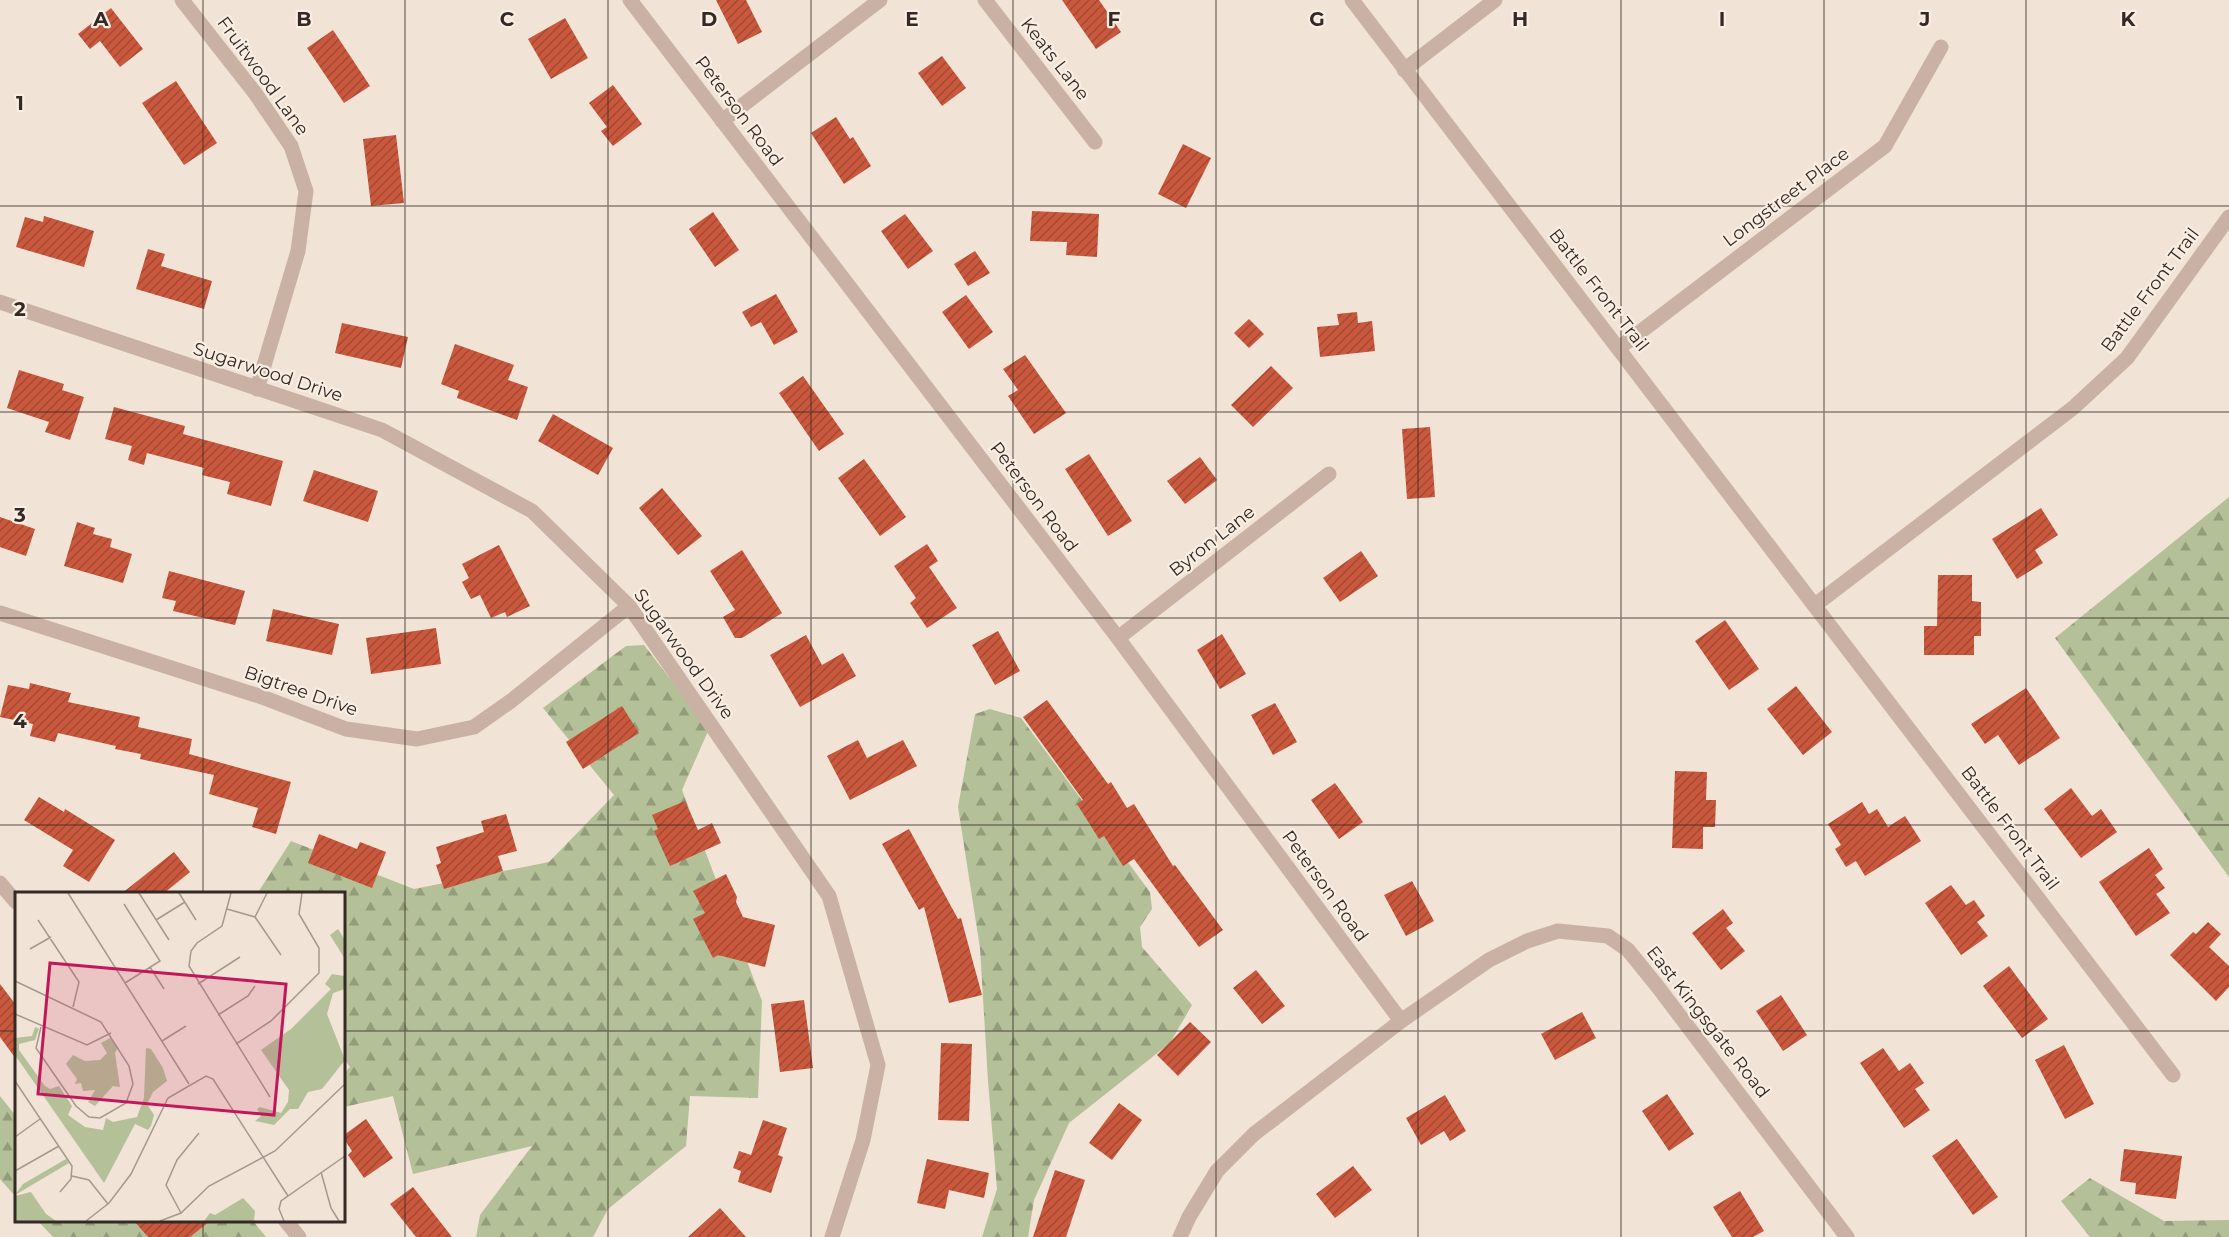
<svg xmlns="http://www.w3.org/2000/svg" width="2229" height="1237" viewBox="0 0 2229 1237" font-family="Montserrat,sans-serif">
<defs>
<pattern id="forest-firs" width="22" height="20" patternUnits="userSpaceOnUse" patternTransform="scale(1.5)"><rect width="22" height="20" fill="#b4c097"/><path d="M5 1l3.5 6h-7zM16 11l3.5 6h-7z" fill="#939c7b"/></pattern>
<pattern id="building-hatch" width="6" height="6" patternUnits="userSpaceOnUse" patternTransform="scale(1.5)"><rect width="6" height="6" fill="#c9583d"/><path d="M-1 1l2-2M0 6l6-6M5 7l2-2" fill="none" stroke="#a44933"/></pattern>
</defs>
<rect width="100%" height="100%" fill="#f1e3d6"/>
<path fill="url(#forest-firs)" d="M2229,497V877L2055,638Z
M644,645L709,729L682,790L762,1001L758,1098L690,1096L686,1146L608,1209L593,1237H476L480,1215L532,1146L413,1174L393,1096L344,1107V1073L350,1067L344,1059V894H257L291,841L414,889L549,862L614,795L543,708L626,646Z
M990,709L1021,718L1150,892L1152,909L1140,927L1142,947L1192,1005L1170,1043L1069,1123L1034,1200L1028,1237H982L997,1189L988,1081L980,948L958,807L975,714Z
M0,1096L16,1116V1197L0,1179Z
M2090,1178L2164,1221L2229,1220V1237H2090L2061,1201Z
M38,1221H253L266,1237H53Z"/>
<path fill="url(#building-hatch)" d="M716,0H746L762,32L738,44Z
M1062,0H1099L1121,32L1096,49Z
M111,8L143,49L120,67L100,41L90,49L78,34Z
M565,18L588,58L551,79L528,39Z
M333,30L370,86L344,103L307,48Z
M942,56L966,88L942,106L918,73Z
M176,81L217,143L184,165L142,103Z
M613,85L642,124L613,146L601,131L607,127L589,103Z
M836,117L850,139L853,137L871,166L844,184L811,133Z
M396,135L404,203L371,206L363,139Z
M1183,144L1211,158L1186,208L1158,194Z
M1032,211L1099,214L1097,257L1066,255L1067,242L1030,241Z
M713,212L739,250L715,267L689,229Z
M905,214L933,251L908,269L881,231Z
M44,216L94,231L84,267L16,247L25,217L43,222Z
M148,249L165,254L161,266L212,281L204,309L136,289Z
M975,251L990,273L968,286L954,264Z
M776,294L798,332L774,345L761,322L751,327L742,312Z
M966,295L993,332L969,349L942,312Z
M1357,312L1358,323L1372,321L1375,351L1320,357L1317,327L1339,325L1337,314Z
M1249,319L1264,334L1249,348L1234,333Z
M342,323L408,337L401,368L335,353Z
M455,344L514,365L508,380L528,387L517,420L457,398L459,391L441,384Z
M1025,355L1066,413L1034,434L1008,396L1018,390L1003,369Z
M1271,366L1293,388L1253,427L1231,405Z
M19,370L64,384L62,390L84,397L70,440L45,432L49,422L7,408Z
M803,376L844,434L819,451L779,393Z
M114,407L185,426L183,434L283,461L271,506L227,494L230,482L202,475L204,468L147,453L144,465L128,460L132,446L105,439Z
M553,414L613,448L598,475L538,441Z
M1430,427L1435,497L1407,499L1402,429Z
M1089,454L1132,521L1108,536L1065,469Z
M1200,457L1217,480L1185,504L1167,481Z
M864,459L906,517L880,536L838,478Z
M314,470L378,491L368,522L303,501Z
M662,488L702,536L678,555L639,508Z
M2041,508L2058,535L2035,550L2043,563L2017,579L1992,539Z
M0,517L35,529L26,556L0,547Z
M77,522L95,528L93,534L112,539L110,547L132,554L123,583L64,566Z
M927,544L938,561L929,567L957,608L927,628L910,603L916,598L894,566Z
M499,545L530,606L507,617L505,612L491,618L480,595L471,599L462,582L469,578L462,564Z
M742,550L782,613L742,638H735L723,617L735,610L710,571Z
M1361,551L1378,576L1340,602L1323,578Z
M169,571L245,591L235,625L173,611L176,601L162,598Z
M1938,575H1972V601L1981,602V636H1974V655H1924V626H1937Z
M273,609L339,624L332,655L266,641Z
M1725,620L1759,669L1729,690L1695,641Z
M436,628L441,664L371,674L366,638Z
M998,631L1020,671L995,685L972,645Z
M1222,634L1246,674L1220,689L1197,650Z
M806,635L822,665L843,653L856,676L800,707L770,655Z
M30,683L71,693L68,702L140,717L138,727L192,739L189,754L291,782L276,834L252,827L258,808L209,794L214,775L140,759L141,754L115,749L116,746L58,733L55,742L30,736L33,724L0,717L8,685L29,689Z
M1796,686L1832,732L1803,755L1767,709Z
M2026,688L2060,738L2019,765L1998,735L1985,744L1971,724Z
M1047,700L1108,784L1111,782L1127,808L1134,804L1173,866L1175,865L1223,930L1199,947L1134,859L1123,866L1104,836L1099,839L1077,804L1083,800L1023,717Z
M1275,703L1297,742L1273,755L1251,715Z
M622,706L639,733L583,769L566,742Z
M858,740L867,758L903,740L917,766L850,800L827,756Z
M1675,771L1707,772L1706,800H1716L1715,827H1703V849L1672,848Z
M1335,783L1363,822L1339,839L1311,800Z
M2071,788L2092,816L2101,809L2117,832L2081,858L2044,809Z
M39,797L64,812L65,809L115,840L89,882L63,866L73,850L24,820Z
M685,801L698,830L712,823L721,843L670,866L654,831L658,829L652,815Z
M1862,802L1869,814L1877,809L1888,827L1905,816L1921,841L1865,876L1856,861L1846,867L1835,849L1841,845L1828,824Z
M506,814L517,851L498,856L503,871L444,889L436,865L441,863L436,847L484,832L481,821Z
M909,829L958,919L961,918L982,995L949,1003L924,907L919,910L882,844Z
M319,834L357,849L360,842L386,852L372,888L308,863Z
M2149,848L2163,869L2155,875L2165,888L2156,894L2170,913L2136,936L2099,882Z
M174,852L190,872L163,894H121Z
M726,874L737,897L736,902L743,917L775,925L765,967L718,955L713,958L693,919L705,913L693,891Z
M1412,881L1434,921L1406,936L1384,895Z
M1951,885L1966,905L1974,900L1985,916L1977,922L1988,936L1961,955L1925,903Z
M1723,909L1733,923L1726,928L1745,951L1721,970L1692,933Z
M2208,922L2221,934L2209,947L2229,966V987L2216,1001L2170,955L2193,932L2196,934Z
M2009,966L2048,1019L2022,1038L1983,986Z
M1256,970L1285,1006L1262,1024L1233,988Z
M0,984L16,1005V1059L0,1037Z
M1781,995L1807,1035L1783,1051L1756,1011Z
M804,1000L813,1068L780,1072L771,1004Z
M1582,1012L1596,1038L1555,1060L1541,1034Z
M1190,1022L1211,1042L1178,1076L1157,1055Z
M941,1043L972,1044L969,1121L938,1120Z
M2064,1045L2094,1104L2065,1119L2035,1060Z
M1883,1048L1899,1071L1910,1063L1924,1083L1915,1089L1930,1110L1904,1128L1860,1063Z
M1667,1094L1694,1134L1669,1151L1642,1111Z
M1445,1095L1466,1131L1450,1141L1444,1131L1421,1145L1406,1118Z
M1119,1103L1142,1120L1112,1160L1089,1143Z
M366,1119L393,1158L364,1178L348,1155L352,1151L344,1139V1135Z
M763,1120L787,1128L778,1155L783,1157L771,1193L738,1182L741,1171L733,1168L739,1151L751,1155Z
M1957,1139L1998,1197L1973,1215L1932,1156Z
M2124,1149L2182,1156L2176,1199L2135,1194L2136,1183L2120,1181Z
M927,1159L989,1173L984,1198L949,1190L945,1209L917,1203Z
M1353,1166L1372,1190L1335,1218L1316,1194Z
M1055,1170L1085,1180L1066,1237H1033Z
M413,1187L452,1237H416L390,1204Z
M1740,1191L1764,1231L1753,1237H1732L1713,1207Z
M720,1208L746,1237H688Z
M134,1221H210L190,1237H148Z"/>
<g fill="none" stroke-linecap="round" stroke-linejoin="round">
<path stroke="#c9b2a3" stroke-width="15" d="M182,0L255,93L291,146L306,191L298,251L257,389
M630,0L1118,638L1401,1021
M985,0L1095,142
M1352,0L2173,1075
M1404,70L1495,0
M722,121L880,0
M0,302L382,430L532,511L629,606L829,896L878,1065L863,1140L832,1237
M1619,348L1885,146L1941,47
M1815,605L2073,408L2127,358L2229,217
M0,613L262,697L346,729L417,739L474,727L511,701L629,606
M1118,638L1329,474
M0,883L16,902
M285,1220L299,1237
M1180,1237L1189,1217L1217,1171L1254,1134L1401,1021L1489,960L1527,941L1558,931L1608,936L1628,950L1658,987L1847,1237"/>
</g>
<path fill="none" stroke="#342925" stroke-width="1.5" stroke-opacity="0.55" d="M203,0V894M405,0V1237M608,0V1237M811,0V1237M1013,0V1237M1216,0V1237M1418,0V1237M1621,0V1237M1824,0V1237M2026,0V1237M0,206H2229M0,412H2229M0,618H2229M0,825H2229M0,1031H16M344,1031H2229M203,1220V1237"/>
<g text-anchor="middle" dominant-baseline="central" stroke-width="4.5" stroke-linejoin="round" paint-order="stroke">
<g font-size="18" fill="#342925" stroke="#f9eee2">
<text transform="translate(1055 59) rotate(52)">Keats Lane</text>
<text transform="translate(263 76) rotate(54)">Fruitwood Lane</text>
<text transform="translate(739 111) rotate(53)">Peterson Road</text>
<text transform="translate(1786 197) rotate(-37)">Longstreet Place</text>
<text transform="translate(1599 290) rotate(52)">Battle Front Trail</text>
<text transform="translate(2150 290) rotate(-53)">Battle Front Trail</text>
<text transform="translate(268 372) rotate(18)">Sugarwood Drive</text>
<text transform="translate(1034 497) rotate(53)">Peterson Road</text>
<text transform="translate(1212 541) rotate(-38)">Byron Lane</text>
<text transform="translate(684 654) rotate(54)">Sugarwood Drive</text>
<text transform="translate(301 691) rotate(19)">Bigtree Drive</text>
<text transform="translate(2010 828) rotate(53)">Battle Front Trail</text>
<text transform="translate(1325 886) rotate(54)">Peterson Road</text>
<text transform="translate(1708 1022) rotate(52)">East Kingsgate Road</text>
</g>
</g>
<g transform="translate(15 892)">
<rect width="330" height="330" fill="#f1e3d6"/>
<path d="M51,267L54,271L0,303L8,292Z" fill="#b4c097"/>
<path d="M323,37L330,48V67L315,43ZM330,81V97L318,101L312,122L330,168L307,197L293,200L283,217H275L259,233L240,229L246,224L242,217L245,215L266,221L273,210L274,198L246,158L276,137L316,97L310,92L317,82L329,84ZM20,135L24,137L20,148L4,152V158L30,194L35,197L44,194L57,214L53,223L70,235L88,238L91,226L98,230L122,225L129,206L131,156L136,157L148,176L152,189L138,200L132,212L139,223L136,234L133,238L120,232L89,291L0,163V146L17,144ZM95,146L103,155L100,161L105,195L98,194L80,214L73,210L80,198L68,199L66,191L60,192L62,187L51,172L58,163L70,169L85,168L92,161L86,151ZM16,300L31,322L41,329H0V304ZM228,306L240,319L239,329H189L195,321L200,323Z" fill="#b4c097"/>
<path fill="none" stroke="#a5998f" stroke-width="1.5" d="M53,1L174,192M124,1L154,48M164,1L181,28M216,1L207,34L182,51L176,59L174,74L255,205M109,12L145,69L110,91M212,17L240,25L266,63M240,25L252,1M23,28L64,90L58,115M141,28L170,10M15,57L36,45M135,75L149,97M0,89L86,130L114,174L118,192L111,211L85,226L74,225L61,214L21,156L26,135M183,92L225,65M0,122L72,153L96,141M203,123L233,104L240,94M147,149L171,134M221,152L256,129L304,81V56L284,22L287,1M0,189L57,274L56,287L45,300M0,245L25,227M0,279L44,254M306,280L316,316L324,329M57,284L74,288L93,312M166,321L151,293L162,268L184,241M71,329L94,311L116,282L153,206L191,184L198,187L273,304M145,329L166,321L194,294L260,259L330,192M269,329L264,317L266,309L330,264"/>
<path fill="#c2185b" fill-opacity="0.15" stroke="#c2185b" stroke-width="3" d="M35,71L271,92L259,223L23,202Z"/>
<rect width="330" height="330" fill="none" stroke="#342925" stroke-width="3"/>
</g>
<g font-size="20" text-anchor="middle" font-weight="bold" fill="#342925" stroke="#f9eee2" stroke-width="4.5" stroke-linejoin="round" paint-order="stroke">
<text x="101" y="26">A</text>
<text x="304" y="26">B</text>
<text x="507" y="26">C</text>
<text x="709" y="26">D</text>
<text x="912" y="26">E</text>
<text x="1114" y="26">F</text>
<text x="1317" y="26">G</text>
<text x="1520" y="26">H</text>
<text x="1722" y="26">I</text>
<text x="1925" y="26">J</text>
<text x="2128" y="26">K</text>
<text x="20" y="110">1</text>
<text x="20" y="316">2</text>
<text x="20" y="522">3</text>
<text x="20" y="728">4</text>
</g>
</svg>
